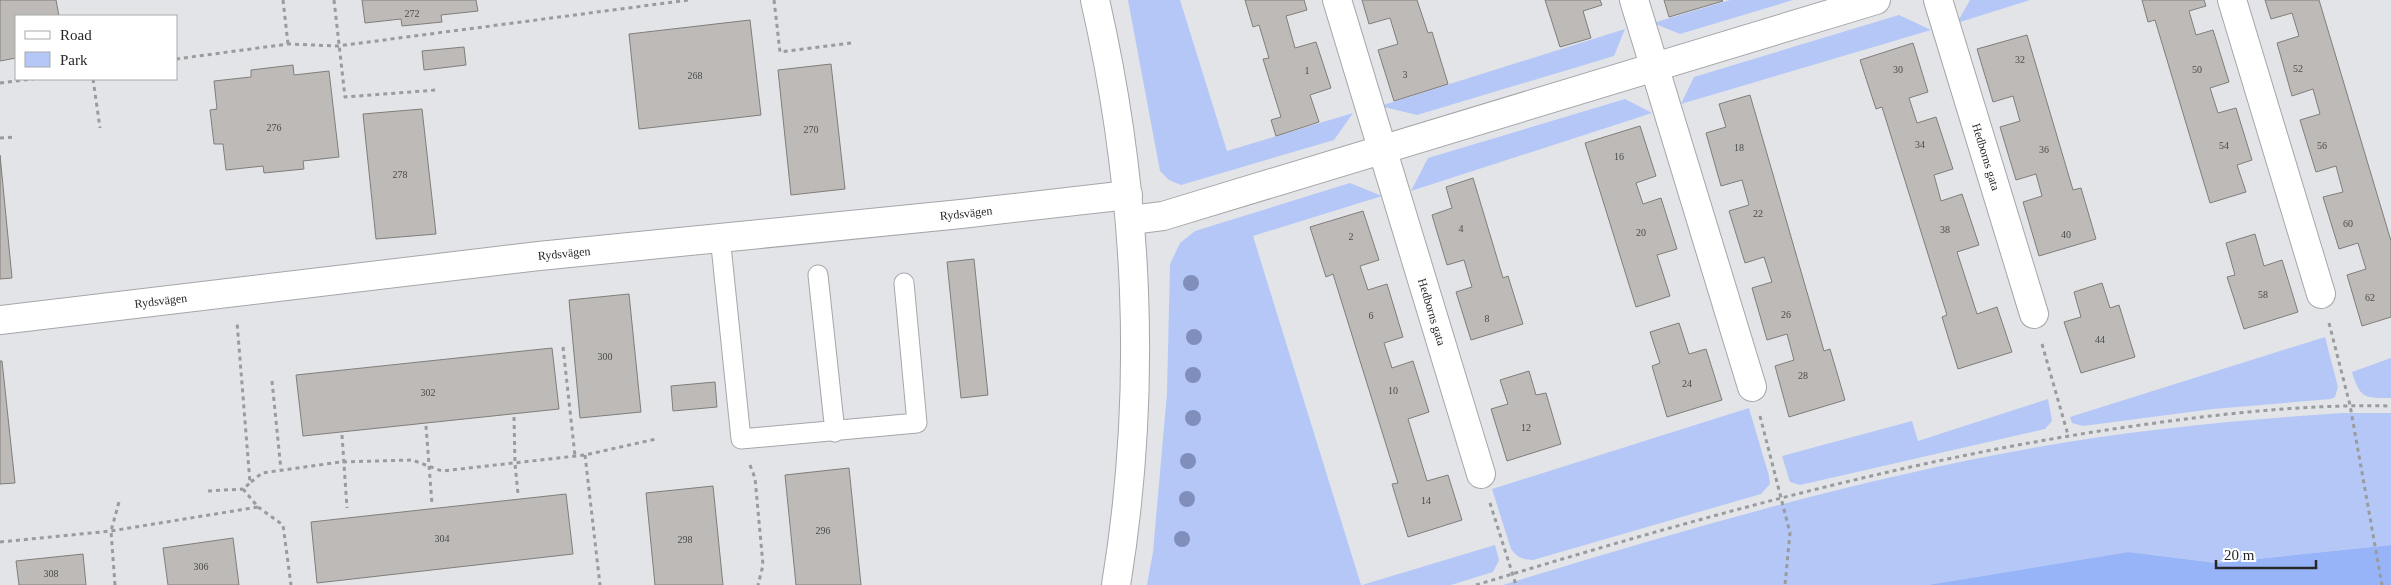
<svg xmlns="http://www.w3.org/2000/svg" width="2391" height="585" viewBox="0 0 2391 585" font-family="'Times New Roman',serif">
<rect width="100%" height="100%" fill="#e2e4e7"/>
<path fill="#b4c7f7" d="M1128,0H1180L1227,151L1353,113L1334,140L1181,185L1169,180L1160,171Z
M1730,0H1793L1680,34L1653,23Z
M1970,0H2030L1957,23Z
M1899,15L1931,30L1681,104L1694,77Z
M1625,29L1614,56L1417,115L1380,106Z
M1625,99L1652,113L1411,191L1428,158Z
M1350,183L1382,196L1253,236L1361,585H1147L1153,552L1167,393L1170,264L1180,243L1195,231Z
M2325,337L2338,387L2335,397L2331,399L2213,409L2083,426L2072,423L2070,417Z
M2391,358V398C2365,398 2360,399 2352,372Z
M2048,399L2052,421L2045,429L1800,485L1790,482L1782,456L1912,421L1918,441Z
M1749,408L1769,476L1770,484L1761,494L1533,560C1522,559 1518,558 1511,549L1492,489Z
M2342,413H2391V545L2217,563L2128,552L1927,585H1503C1679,531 1857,479 2038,447C2139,429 2241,420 2342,413Z
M1495,545L1499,560L1493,572L1451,585H1362Z"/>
<path fill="#98b4f9" d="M2391,545V585H1927L2128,552L2217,563Z"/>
<path fill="#bdbab7" stroke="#807e7b" d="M0,0H56L59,16H16V58L0,61Z
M362,0H476L478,11L441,15L442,22L402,26L401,19L365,23Z
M1245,0H1304L1307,10L1286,16L1295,48L1316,42L1331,88L1310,95L1319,122L1276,136L1271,120L1281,117L1263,59L1269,58L1259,25L1253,27Z
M1362,0H1417L1428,33L1432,32L1448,84L1394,101L1378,50L1398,44L1390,18L1369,24Z
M1545,0H1600L1602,5L1583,11L1591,38L1560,47Z
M1664,0H1722L1723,1L1669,17Z
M2142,0H2204L2206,6L2189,11L2196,35L2213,30L2229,82L2210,88L2218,113L2236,108L2252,160L2237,165L2246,192L2210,203L2155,20L2148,22Z
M2265,0H2319L2391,241V317L2362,326L2347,275L2366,269L2358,243L2339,249L2323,197L2343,192L2336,166L2316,172L2300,120L2320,114L2313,89L2292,96L2277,43L2299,36L2292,13L2271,19Z
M750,20L761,115L639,129L629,34Z
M2027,35L2073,190L2081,188L2096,239L2039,256L2023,202L2042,196L2036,174L2016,180L2000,127L2020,121L2013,96L1993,102L1977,49Z
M1913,43L1928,92L1909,98L1917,123L1936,117L1953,169L1934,175L1941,201L1962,194L1979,245L1957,252L1977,314L1997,307L2012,352L1958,369L1942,317L1947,315L1882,107L1876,109L1860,60Z
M464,47L466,65L424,70L422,51Z
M831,64L845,189L791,195L778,70Z
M293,65L294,75L329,71L339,157L303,161L304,169L264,173L263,166L226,170L223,144H214L210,110L217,109L214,81L251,77V70Z
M1750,95L1824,351L1830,349L1845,400L1789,417L1775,366L1794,360L1787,334L1767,340L1752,288L1772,282L1764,257L1745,263L1729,211L1749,205L1742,180L1721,186L1706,133L1726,127L1719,104Z
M422,109L436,234L376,239L363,114Z
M1640,126L1656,176L1636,183L1643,204L1661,198L1677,249L1657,255L1670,296L1636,307L1585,143Z
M0,155L12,278L0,279Z
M1473,178L1503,278L1508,276L1523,324L1471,340L1456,292L1472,287L1464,260L1447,265L1432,215L1452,208L1446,187Z
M1363,211L1379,260L1360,266L1368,290L1387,284L1403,337L1384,343L1392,368L1413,361L1429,412L1408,419L1427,481L1448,475L1462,520L1408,537L1392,484L1398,483L1333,274L1326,277L1310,227Z
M2255,234L2264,266L2282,260L2298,312L2244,329L2227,277L2235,275L2226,243Z
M974,259L988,395L961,398L947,262Z
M2102,283L2110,308L2119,305L2135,357L2081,373L2064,322L2081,317L2074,292Z
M629,294L641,412L580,418L569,300Z
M1679,323L1689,354L1706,349L1722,400L1667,417L1652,366L1660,363L1650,332Z
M552,348L559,409L303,436L296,375Z
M0,361H2L15,483L0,484Z
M1529,371L1536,395L1546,393L1561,444L1507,461L1491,409L1508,404L1500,380Z
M715,382L717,407L673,411L671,386Z
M849,468L861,585H796L785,475Z
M713,486L723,585H655L646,493Z
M566,494L573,554L317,583L311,522Z
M233,538L239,585H168L163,548Z
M83,554L86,585H19L16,561Z"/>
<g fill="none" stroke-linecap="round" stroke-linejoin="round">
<defs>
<path id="lane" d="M720,236L741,439L917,423L904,283
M818,275L835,432"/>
<g id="street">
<path id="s1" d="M1337,0L1481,474"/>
<path d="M1634,0L1752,387"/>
<path id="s2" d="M1938,0L2034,314"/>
<path d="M2232,0L2321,294"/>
<path d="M1131,220L1163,216L1876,0"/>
<path id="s3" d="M0,320L539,256L961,214L1128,195"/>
</g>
<path id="secondary" d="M1095,0C1139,192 1148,391 1116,585"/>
</defs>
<use href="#lane" stroke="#a5a6a9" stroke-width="21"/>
<use href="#street" stroke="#a5a6a9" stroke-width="30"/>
<use href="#secondary" stroke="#a5a6a9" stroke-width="30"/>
<path stroke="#999b9d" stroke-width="3" stroke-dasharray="4 4" stroke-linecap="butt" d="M283,0L288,44
M334,0L345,97L436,90
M774,0L780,52L851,43
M176,59L288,44L338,46L689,0
M93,79L100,128
M0,83L33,79
M0,138L16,137
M2329,323L2350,405L2382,585
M2042,344L2068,435
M563,347L575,456
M272,381L281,470
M1760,416L1790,533L1785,585
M514,417L515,464L518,494
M426,426L432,504
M342,435L347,508
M585,455L600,585
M750,465L755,478L763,565L758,585
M251,482L262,473L340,462L412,460L442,471L585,455L656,439
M208,491L243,489
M1490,503L1516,585
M258,507L283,525L291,585
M0,542L111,531L258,507L243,489L250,483L237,322
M115,585L111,531L119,502
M1476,585C1696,518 1920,455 2148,424C2228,413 2310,404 2391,406"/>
<use href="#lane" stroke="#fff" stroke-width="19"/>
<use href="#street" stroke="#fff" stroke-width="28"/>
<use href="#secondary" stroke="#fff" stroke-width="28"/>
</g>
<g fill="#808ebc">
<circle cx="1191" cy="283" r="8"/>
<circle cx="1194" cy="337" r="8"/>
<circle cx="1193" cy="375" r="8"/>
<circle cx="1193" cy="418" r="8"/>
<circle cx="1188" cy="461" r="8"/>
<circle cx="1187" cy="499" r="8"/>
<circle cx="1182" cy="539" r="8"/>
</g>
<g text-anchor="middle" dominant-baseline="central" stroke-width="4" stroke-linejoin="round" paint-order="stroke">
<g font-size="10" fill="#4c4c4c">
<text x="412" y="13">272</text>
<text x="2020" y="59">32</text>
<text x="2298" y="68">52</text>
<text x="1898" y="69">30</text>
<text x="2197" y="69">50</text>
<text x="1307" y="70">1</text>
<text x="1405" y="74">3</text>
<text x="695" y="75">268</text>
<text x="274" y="127">276</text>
<text x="811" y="129">270</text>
<text x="1920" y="144">34</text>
<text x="2224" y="145">54</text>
<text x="2322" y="145">56</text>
<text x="1739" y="147">18</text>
<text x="2044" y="149">36</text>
<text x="1619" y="156">16</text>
<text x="400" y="174">278</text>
<text x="1758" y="213">22</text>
<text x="2348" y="223">60</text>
<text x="1461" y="228">4</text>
<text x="1945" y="229">38</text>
<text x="1641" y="232">20</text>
<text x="2066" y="234">40</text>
<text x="1351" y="236">2</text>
<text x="2263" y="294">58</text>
<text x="2370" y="297">62</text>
<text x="1786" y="314">26</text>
<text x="1371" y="315">6</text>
<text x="1487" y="318">8</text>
<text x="2100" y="339">44</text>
<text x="605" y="356">300</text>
<text x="1803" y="375">28</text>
<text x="1687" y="383">24</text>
<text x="1393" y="390">10</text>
<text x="428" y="392">302</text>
<text x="1526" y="427">12</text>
<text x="1426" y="500">14</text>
<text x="823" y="530">296</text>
<text x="442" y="538">304</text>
<text x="685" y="539">298</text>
<text x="201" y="566">306</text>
<text x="51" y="573">308</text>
</g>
<g font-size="12" fill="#262728" stroke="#fff">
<text stroke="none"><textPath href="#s2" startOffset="164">Hedborns gata</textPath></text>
<text stroke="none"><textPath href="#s3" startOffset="972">Rydsvägen</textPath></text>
<text stroke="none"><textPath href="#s3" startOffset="568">Rydsvägen</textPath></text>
<text stroke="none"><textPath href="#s3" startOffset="162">Rydsvägen</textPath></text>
<text stroke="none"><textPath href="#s1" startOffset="326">Hedborns gata</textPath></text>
</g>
</g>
<rect x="15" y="15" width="162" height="65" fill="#ffffff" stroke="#a8a9a9"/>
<rect x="25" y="31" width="25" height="8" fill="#ffffff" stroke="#a8a9a9"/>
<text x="60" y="40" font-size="15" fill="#262728">Road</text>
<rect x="25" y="52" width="25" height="15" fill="#b4c7f7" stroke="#a8a9a9"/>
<text x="60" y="65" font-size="15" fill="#262728">Park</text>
<path d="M2216 560v8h100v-8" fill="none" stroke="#262728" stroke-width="2.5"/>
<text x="2224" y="560" font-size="15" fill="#262728" stroke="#ffffff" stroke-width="4" paint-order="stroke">20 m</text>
</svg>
